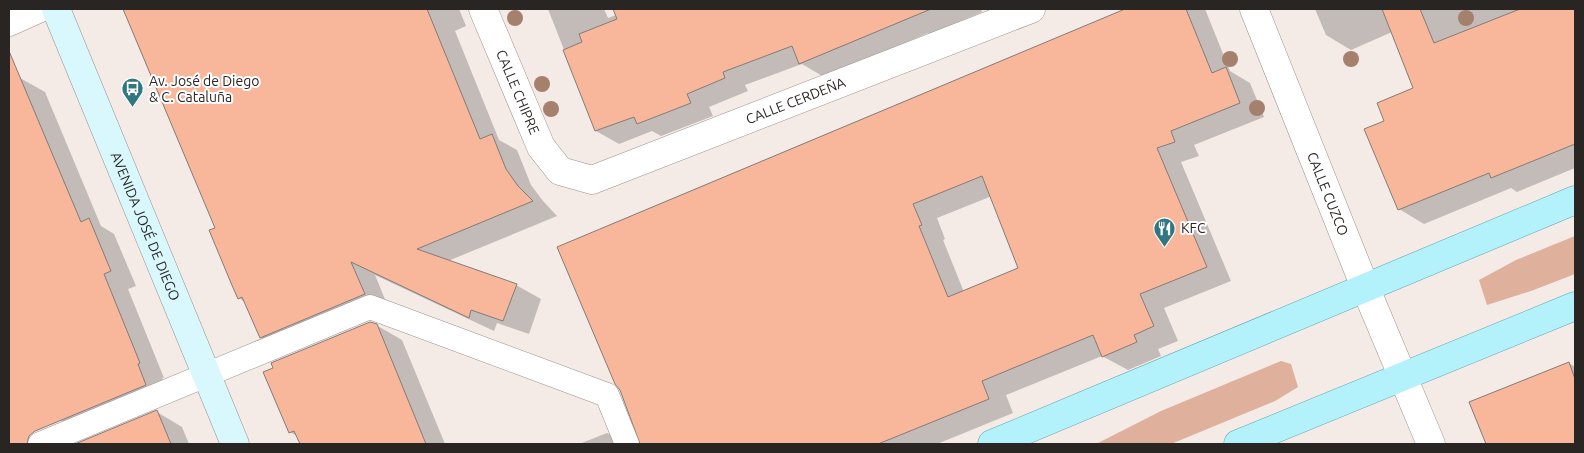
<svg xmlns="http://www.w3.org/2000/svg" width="1584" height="453" viewBox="0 0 1584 453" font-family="Ubuntu,sans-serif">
<rect width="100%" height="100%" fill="#f4eae6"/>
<path fill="#dfb09b" d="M1575,236V274L1531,291L1487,305L1479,280L1516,260Z
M1281,361L1291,364L1298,387L1275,401L1171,444H1096L1161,411Z"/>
<path fill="#0003" fill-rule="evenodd" d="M138,9H459L466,26L455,31L499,140L517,150L531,185L543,201L557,216L448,261L516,285L541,299L529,334L497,323L494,331L375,275L389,309L286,351L261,337L246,303L239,298L216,229L127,13Z
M548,9H604L608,18L632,9H981L982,12L930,34L928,33L824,77L802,64L745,85L748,91L709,107L713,116L661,136L652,131L619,144L596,131Z
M1128,9H1205L1230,71L1250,83L1264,117L1194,145L1199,156L1181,162L1231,281L1164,308L1178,341L1158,349L1161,356L1128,370L1102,356L1006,395L1013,413L937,444H642L641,438L621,389L558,248ZM992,196L1020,268L964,292L943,240L945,239L937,218Z
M1315,9H1575V168L1517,192L1511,188L1424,224L1399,209L1415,89L1392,32L1351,50L1326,35Z
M20,78L45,92L101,226L114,234L136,286L128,289L164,378H162L171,399L85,435L60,420L58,414L9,434V82Z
M376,325L402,340L445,444H302L299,437L290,432Z
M1569,363L1575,367V444H1487L1470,402Z
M157,412L182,427L189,444H79Z
M607,433L627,444H579Z"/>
<path fill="#f8b79a" stroke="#847b77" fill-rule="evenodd" d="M123,9H427L480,139L492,134L506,169L518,186L533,201L417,249L517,284L503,321L471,310L469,318L351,262L365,294L260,338L242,297L238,299L231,283L209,230L215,228Z
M613,9H931L799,64L792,46L723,72L725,78L687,94L691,103L637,124L634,117L595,131L563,50L582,42L579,34L617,19Z
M1125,9H1186L1212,73L1226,67L1240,103L1171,131L1175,142L1157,148L1207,267L1140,294L1154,326L1134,335L1137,342L1102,357L1093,335L982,381L989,399L878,444H640L620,390L615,384L557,247ZM982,176L1018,268L948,297L919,226L922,225L913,204Z
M1382,9H1420L1434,43L1520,9H1575V144L1491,178L1489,173L1398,210L1364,129L1384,121L1377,103L1413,88Z
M9,51L81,222L89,218L111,271L104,274L140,363L138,364L146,385L35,431L29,436L27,444H9Z
M370,322L377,324L426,444H300L294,431L289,433L263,372L273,368L271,363Z
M1569,362L1575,379V444H1486L1469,402Z
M157,410L171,444H75Z"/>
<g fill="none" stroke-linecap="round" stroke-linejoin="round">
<defs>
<path id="service" d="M40,444L370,307L607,395L627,444"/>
<g id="minor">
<path id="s1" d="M483,9L541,147L560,171L592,180L1031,9"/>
<path id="s2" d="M1254,9L1365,287L1431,444"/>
<path d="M9,22L38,9"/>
</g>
<g id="secondary">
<path id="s3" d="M56,9L235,444"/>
</g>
<path id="primary" d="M992,444L1575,200
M1238,444L1575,306"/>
</defs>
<use href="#service" stroke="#9a928e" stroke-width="25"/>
<use href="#minor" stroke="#9a928e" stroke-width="29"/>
<use href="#secondary" stroke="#9a928e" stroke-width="29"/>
<use href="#primary" stroke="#62a3ad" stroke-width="29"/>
<use href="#service" stroke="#fff" stroke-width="24"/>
<use href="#minor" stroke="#fff" stroke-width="28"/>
<use href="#secondary" stroke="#d9f8fd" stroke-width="28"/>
<use href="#primary" stroke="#b3f1fb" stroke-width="28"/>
</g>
<g fill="#a4806d">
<circle cx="515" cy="18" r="8"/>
<circle cx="1466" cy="18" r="8"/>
<circle cx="1230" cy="59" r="8"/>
<circle cx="1351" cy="59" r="8"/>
<circle cx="542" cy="84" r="8"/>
<circle cx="1257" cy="108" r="8"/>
<circle cx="551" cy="109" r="8"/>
</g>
<defs>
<symbol id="bus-pin" viewBox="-11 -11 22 30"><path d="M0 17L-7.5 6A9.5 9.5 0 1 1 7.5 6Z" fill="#307782" stroke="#fff"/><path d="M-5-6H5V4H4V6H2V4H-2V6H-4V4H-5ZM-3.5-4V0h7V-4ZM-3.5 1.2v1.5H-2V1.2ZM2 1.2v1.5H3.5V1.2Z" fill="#fff"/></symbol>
<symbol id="restaurant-pin" viewBox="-11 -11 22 30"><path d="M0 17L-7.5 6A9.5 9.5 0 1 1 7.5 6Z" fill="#307782" stroke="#fff"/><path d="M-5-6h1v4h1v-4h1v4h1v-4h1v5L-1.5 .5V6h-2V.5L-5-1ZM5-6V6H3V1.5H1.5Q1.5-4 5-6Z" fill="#fff"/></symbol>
</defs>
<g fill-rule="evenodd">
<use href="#bus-pin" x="120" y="76" width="25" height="34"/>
<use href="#restaurant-pin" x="1152" y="216" width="25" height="34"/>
</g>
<g text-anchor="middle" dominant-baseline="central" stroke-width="4" stroke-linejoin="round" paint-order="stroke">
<g font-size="14" fill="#292523" stroke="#fff" text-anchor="start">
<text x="149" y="81">Av. José de Diego<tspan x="149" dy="16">&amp; C. Cataluña</tspan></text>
<text x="1181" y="228">KFC</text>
</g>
<g font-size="14" fill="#292523" stroke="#fff">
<text stroke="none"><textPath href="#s1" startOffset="90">CALLE CHIPRE</textPath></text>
<text stroke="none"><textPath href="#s1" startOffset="432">CALLE CERDEÑA</textPath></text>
<text stroke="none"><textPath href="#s2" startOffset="199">CALLE CUZCO</textPath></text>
<text stroke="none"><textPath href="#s3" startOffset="235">AVENIDA JOSÉ DE DIEGO</textPath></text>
</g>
</g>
<rect width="1584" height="453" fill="none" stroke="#292523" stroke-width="20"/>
</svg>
